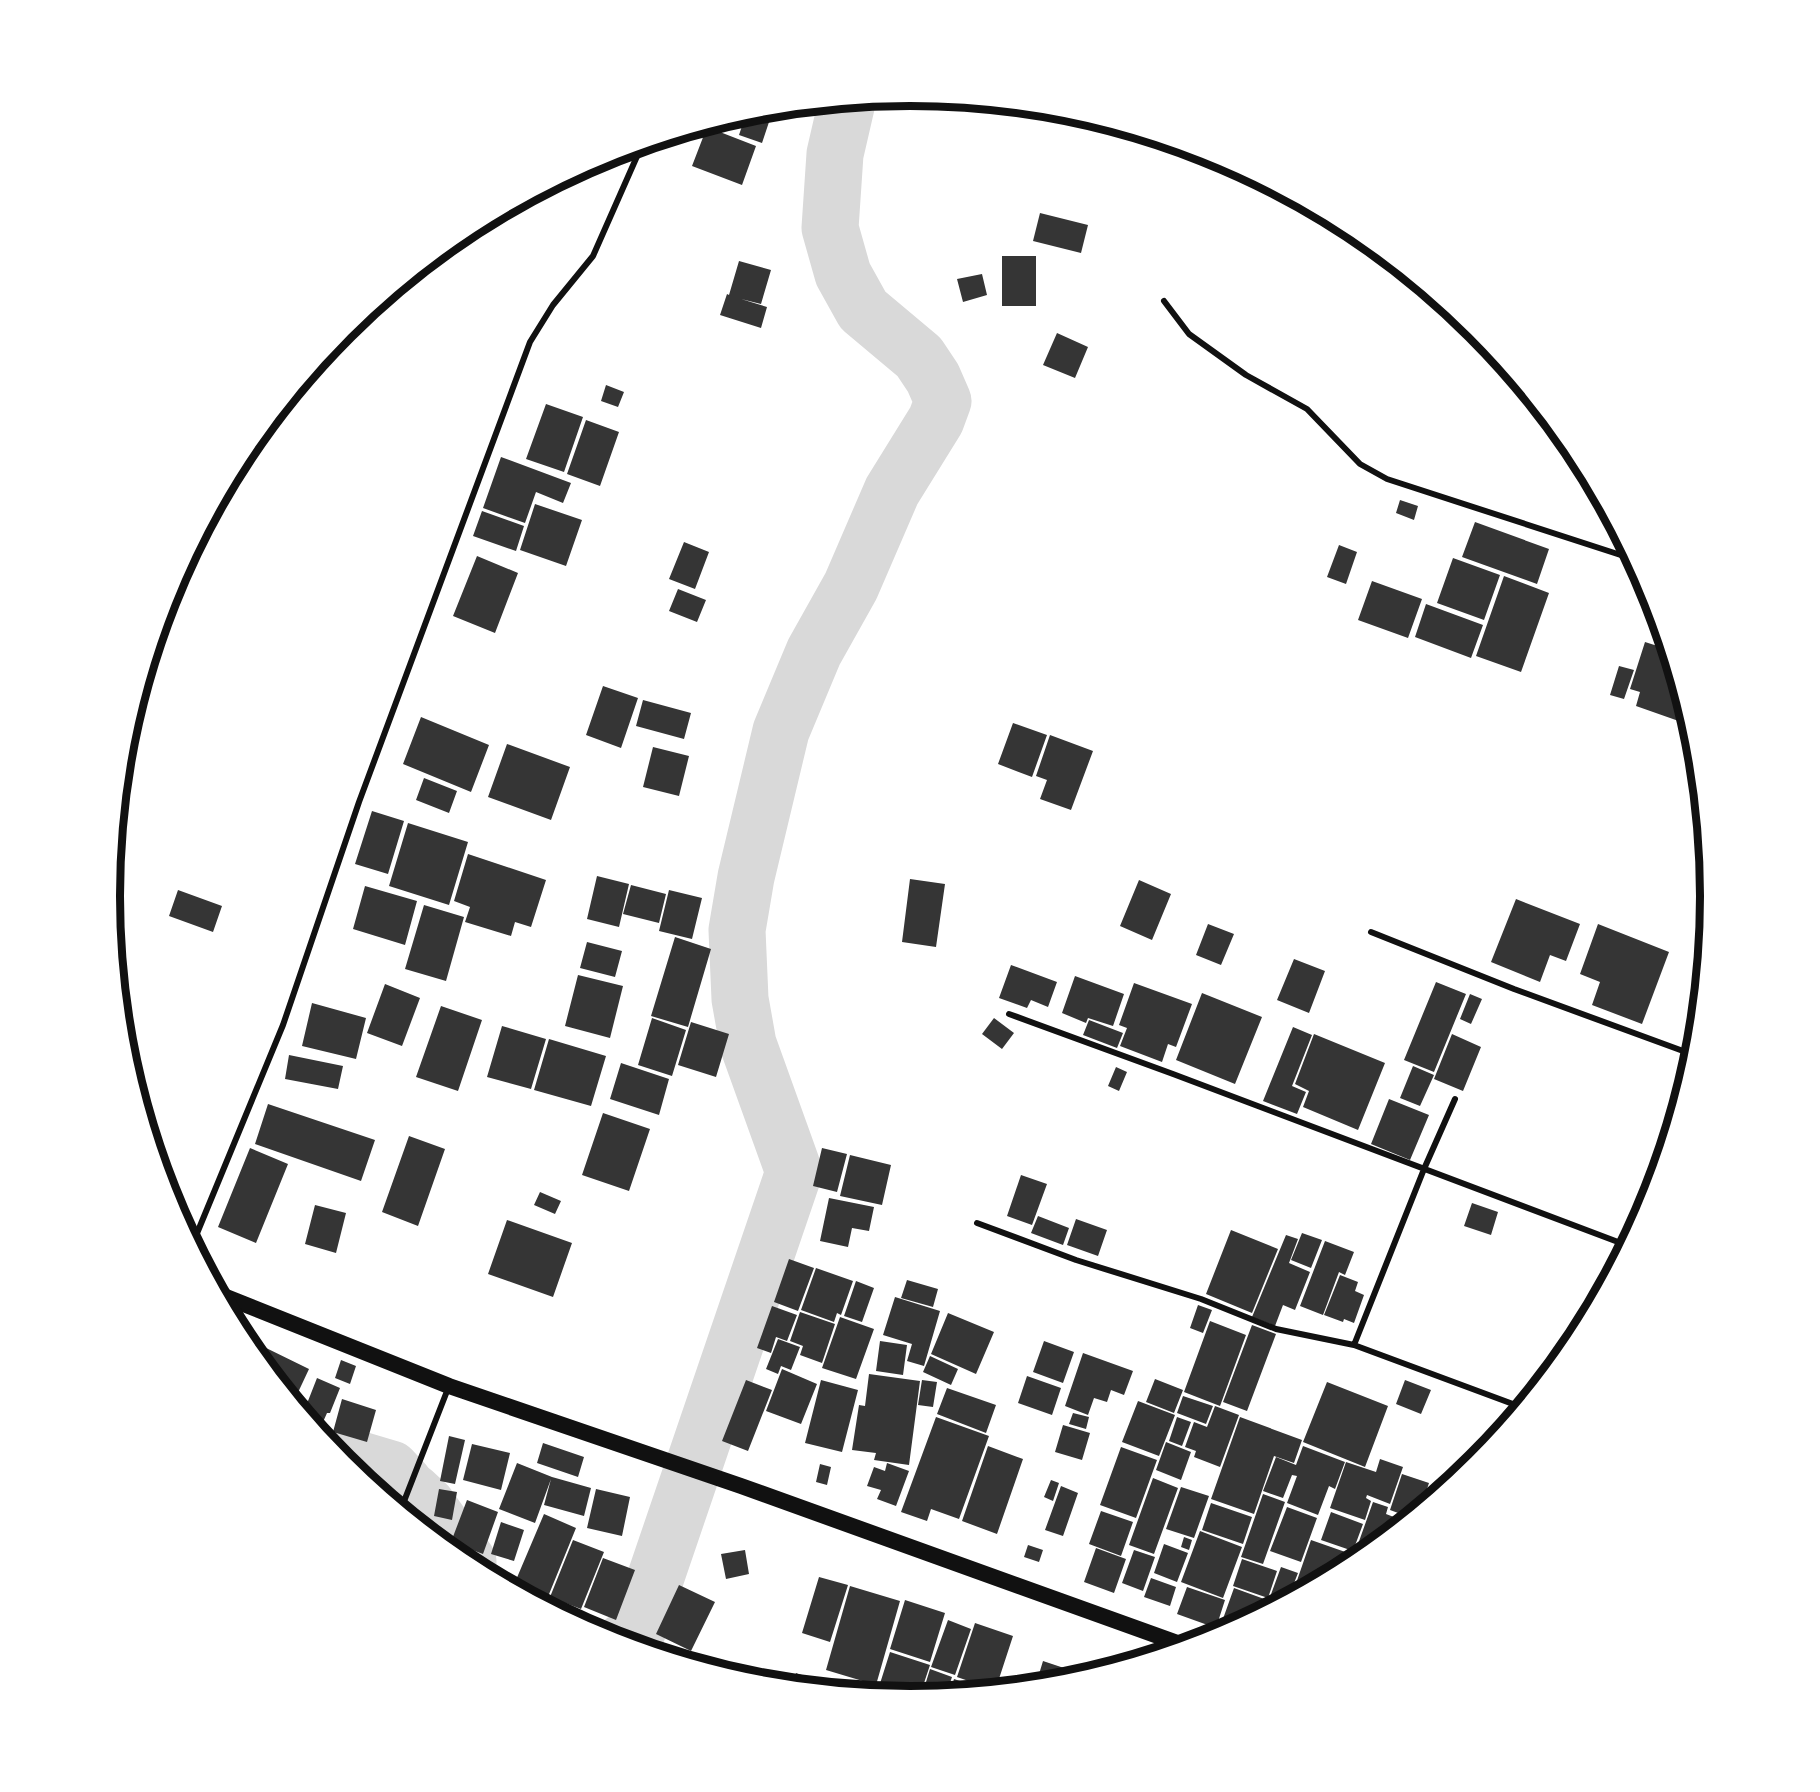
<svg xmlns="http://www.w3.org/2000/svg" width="1820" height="1792" viewBox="0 0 1820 1792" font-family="Inter,sans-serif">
<rect width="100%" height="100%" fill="#fff"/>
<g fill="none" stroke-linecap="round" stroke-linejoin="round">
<path stroke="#d9d9d9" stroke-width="57" d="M344,1461L354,1458L391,1469L405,1484
M413,1492L427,1505L468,1562
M624,1641L635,1638L794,1172L748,1044L740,999L737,930L746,877L781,731L814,652L851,586L892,491L936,420L943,401L933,378L919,357L863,310L843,274L830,228L835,154L847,102"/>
</g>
<path fill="#353535" d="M773,110L762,143L739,135L746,114Z
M707,127L756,146L742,185L692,166Z
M1040,213L1088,225L1081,253L1033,241Z
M1002,256H1036V306H1002Z
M739,261L771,270L761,304L741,299L767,307L761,328L720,315L727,294L729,295Z
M982,274L987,295L963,302L957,279Z
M1057,333L1088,347L1075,378L1043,365Z
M606,385L624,392L618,407L601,401Z
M546,404L583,417L564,472L526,459Z
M586,420L619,432L600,486L567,474Z
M501,457L571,483L563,503L536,492L525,523L483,508Z
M1400,500L1418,506L1414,520L1396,513Z
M535,504L582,520L566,566L520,550Z
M482,511L524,526L516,551L473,536Z
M1475,522L1549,549L1537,584L1462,557Z
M684,542L709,552L695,589L669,579Z
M1339,545L1357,552L1346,584L1327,577Z
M477,556L518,573L495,633L453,616Z
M1453,558L1500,575L1484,620L1437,603Z
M1504,576L1549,593L1521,672L1476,656Z
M1372,581L1422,599L1408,638L1358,620Z
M678,589L706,600L697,622L669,611Z
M1426,604L1483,625L1471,658L1415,637Z
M1645,642L1667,649L1690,725L1636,706L1640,692L1630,689Z
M1619,666L1634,670L1624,699L1610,695Z
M603,686L638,698L621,748L586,735Z
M643,700L691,713L684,739L636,726Z
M421,717L489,745L471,792L403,764Z
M1013,723L1047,735L1032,777L998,764Z
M1050,735L1093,751L1071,810L1040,799L1047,780L1036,776Z
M507,744L570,767L551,820L488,797Z
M653,747L689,756L679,796L643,787Z
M424,778L457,791L449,813L416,800Z
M372,811L404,821L388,874L355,864Z
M408,823L468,842L449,905L389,886Z
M468,854L546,880L531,927L515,922L511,936L465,922L470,907L454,901Z
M597,876L629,884L619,927L587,919Z
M910,879L945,884L936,947L902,942Z
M1139,880L1171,894L1152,940L1120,926Z
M631,885L666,894L659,923L623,914Z
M365,886L417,901L405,945L353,929Z
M178,890L222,906L213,932L169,916Z
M669,890L702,898L692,939L659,931Z
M1516,899L1580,924L1566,961L1550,955L1540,982L1491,962Z
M424,905L464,917L446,981L405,969Z
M1208,924L1234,934L1221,965L1196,955Z
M1598,924L1669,952L1642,1024L1592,1005L1600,982L1580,974Z
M675,937L711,949L688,1027L651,1016Z
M587,942L622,951L615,977L580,968Z
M1294,959L1325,971L1309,1013L1277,1000Z
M1011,965L1057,982L1048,1007L1031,1000L1027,1008L999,998Z
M578,975L623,986L610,1038L565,1026Z
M1075,976L1124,994L1113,1026L1088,1018L1086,1023L1062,1013Z
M1436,982L1466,994L1434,1072L1404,1060Z
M1134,983L1192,1004L1176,1047L1168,1044L1162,1062L1120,1046L1127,1028L1119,1025Z
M385,984L420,998L402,1046L367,1033Z
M1202,993L1262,1017L1235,1084L1176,1060Z
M1470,994L1482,999L1471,1024L1460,1019Z
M312,1003L366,1018L356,1059L302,1046Z
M441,1006L482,1020L458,1091L416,1077Z
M652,1018L686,1030L672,1076L638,1065Z
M994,1018L1014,1033L1002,1049L982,1034Z
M1089,1020L1123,1033L1117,1048L1083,1035Z
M691,1022L729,1034L716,1077L678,1065Z
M502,1026L546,1039L531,1089L487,1077Z
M1293,1027L1312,1035L1292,1086L1306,1092L1297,1114L1263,1101Z
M1314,1034L1385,1063L1358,1130L1303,1107L1309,1091L1295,1084Z
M1452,1034L1481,1047L1463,1091L1434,1079Z
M549,1039L606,1056L591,1106L534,1090Z
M289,1055L343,1066L338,1089L285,1079Z
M621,1063L669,1079L659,1115L610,1099Z
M1413,1066L1434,1075L1420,1106L1400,1098Z
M1116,1067L1127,1072L1119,1091L1108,1086Z
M1389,1099L1429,1115L1410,1160L1371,1144Z
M268,1104L375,1140L361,1181L255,1144Z
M603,1113L650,1129L629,1191L582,1175Z
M409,1136L445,1149L418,1226L382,1212Z
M250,1148L288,1164L256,1243L218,1227Z
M822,1148L847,1154L837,1192L813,1186Z
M850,1155L891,1165L882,1205L840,1196Z
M1021,1175L1047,1184L1032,1225L1007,1216Z
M540,1192L561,1201L555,1214L534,1205Z
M829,1198L874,1207L869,1231L852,1228L848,1247L820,1241Z
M1472,1203L1498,1212L1491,1235L1464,1226Z
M315,1205L346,1213L336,1253L305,1244Z
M1038,1216L1069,1228L1063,1245L1031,1233Z
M1076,1219L1107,1230L1098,1256L1067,1245Z
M507,1220L572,1243L553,1297L488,1274Z
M1231,1230L1278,1249L1252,1313L1206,1294Z
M1302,1233L1322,1240L1311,1268L1291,1260Z
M1286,1235L1298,1239L1289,1263L1310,1272L1295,1310L1283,1305L1275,1326L1252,1317Z
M1325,1241L1354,1252L1345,1275L1339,1272L1323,1315L1300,1306Z
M789,1259L814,1268L798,1311L774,1302Z
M816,1268L853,1281L841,1315L837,1313L834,1322L801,1310Z
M1340,1275L1358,1282L1355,1291L1364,1295L1354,1323L1344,1319L1343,1322L1324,1315Z
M907,1280L938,1289L933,1307L901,1298Z
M856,1281L874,1288L862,1322L844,1316Z
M895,1297L940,1311L924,1366L907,1361L912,1344L883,1335Z
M1198,1305L1212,1310L1203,1333L1190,1328Z
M772,1306L797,1315L787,1341L776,1337L771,1353L757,1348Z
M800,1312L835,1324L822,1363L800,1355L803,1346L790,1341Z
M948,1313L994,1332L976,1374L931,1354Z
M840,1317L874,1329L856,1379L822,1368Z
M1210,1321L1246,1335L1220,1406L1184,1392Z
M1252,1325L1276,1334L1247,1411L1223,1402Z
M778,1339L800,1347L791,1370L781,1366L778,1374L766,1369Z
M880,1341L907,1345L903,1375L876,1371Z
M1044,1341L1074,1352L1063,1383L1033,1372Z
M260,1345L309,1369L294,1401L256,1354Z
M1083,1353L1133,1371L1124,1395L1111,1390L1107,1402L1094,1398L1088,1415L1065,1406Z
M930,1356L958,1369L951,1385L923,1372Z
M341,1360L356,1366L350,1384L335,1378Z
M782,1369L817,1384L801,1424L766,1411Z
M869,1374L920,1381L909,1465L874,1460L876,1453L852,1450L859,1405L865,1406Z
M1027,1376L1061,1388L1052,1415L1018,1403Z
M317,1378L340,1388L330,1413H327L319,1431L295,1402L297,1397L308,1401Z
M1155,1379L1183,1390L1174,1413L1146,1402Z
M746,1380L772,1390L748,1451L722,1441Z
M821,1380L858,1390L842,1452L805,1443Z
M922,1380L937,1382L933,1407L918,1405Z
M1405,1380L1431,1390L1421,1414L1396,1404Z
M1327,1382L1388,1406L1365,1467L1303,1442Z
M947,1388L996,1405L986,1433L937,1414Z
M1183,1396L1213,1406L1206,1424L1177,1413Z
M342,1399L376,1410L367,1442L333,1432Z
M1138,1401L1175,1415L1159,1456L1122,1442Z
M1215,1406L1239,1415L1220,1467L1194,1457L1196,1451L1185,1447L1194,1422L1207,1427Z
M1073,1413L1089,1417L1086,1429L1069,1424Z
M936,1417L989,1436L959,1519L931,1509L927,1521L901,1512Z
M1177,1417L1191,1422L1182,1446L1169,1441Z
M1240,1417L1302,1440L1294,1463L1274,1456L1254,1514L1211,1499Z
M1063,1425L1090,1433L1082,1460L1055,1452Z
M449,1436L465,1440L455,1484L440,1481Z
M1166,1442L1191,1452L1181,1480L1156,1470Z
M543,1443L584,1457L578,1477L537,1463Z
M472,1444L510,1453L501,1490L463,1480Z
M988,1446L1023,1459L997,1534L962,1521Z
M1303,1446L1345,1462L1335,1489L1329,1486L1318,1515L1287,1503L1297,1476L1292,1475L1283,1498L1263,1491L1276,1457L1296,1465Z
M1121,1447L1157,1460L1136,1518L1100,1505Z
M1380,1459L1403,1467L1390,1504L1367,1495L1366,1498L1371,1501L1365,1520L1330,1508L1346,1462L1376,1472Z
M517,1463L552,1477L591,1488L584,1516L544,1505L551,1479L535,1523L499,1509Z
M887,1463L909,1471L896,1506L877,1499L881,1490L867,1486L874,1467L885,1471Z
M820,1464L831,1467L827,1485L816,1482Z
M1402,1474L1429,1483L1421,1507L1409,1517L1390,1510Z
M1153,1478L1178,1488L1154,1554L1129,1545Z
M1051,1480L1059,1483L1053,1501L1044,1497Z
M1061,1486L1078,1493L1063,1536L1045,1530Z
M1181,1487L1209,1496L1194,1538L1166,1529Z
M439,1489L457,1492L452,1520L434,1516Z
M596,1489L630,1497L622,1536L587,1528Z
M1263,1494L1285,1502L1263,1564L1241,1557Z
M467,1500L498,1512L483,1554L451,1542Z
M1373,1502L1388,1507L1386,1514L1399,1519L1396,1527L1367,1551L1357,1547Z
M1211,1503L1252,1517L1243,1544L1202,1530Z
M1287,1507L1317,1518L1301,1562L1270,1551Z
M1101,1511L1133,1522L1121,1556L1089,1544Z
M1331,1512L1363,1524L1353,1551L1321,1540Z
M544,1514L576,1528L545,1604L513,1587Z
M417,1520L444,1533L441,1541L416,1521Z
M501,1522L524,1530L514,1561L491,1554Z
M1200,1531L1242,1547L1223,1598L1181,1582Z
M1184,1537L1192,1540L1189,1550L1181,1547Z
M573,1540L604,1552L581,1609L550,1597Z
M1311,1540L1351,1554L1347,1565L1292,1595Z
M1164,1544L1188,1553L1177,1582L1154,1573Z
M1028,1545L1043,1550L1039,1562L1024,1557Z
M1096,1548L1126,1559L1114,1593L1084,1582Z
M745,1550L749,1574L726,1579L721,1554Z
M1134,1550L1155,1557L1143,1591L1122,1583Z
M1359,1550L1365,1552L1355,1561Z
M603,1558L635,1570L616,1620L584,1607Z
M1242,1559L1277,1571L1268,1598L1233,1586Z
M1281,1567L1298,1573L1289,1596L1266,1608Z
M819,1577L848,1585L830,1642L802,1633Z
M1151,1578L1176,1587L1170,1606L1144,1597Z
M679,1585L715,1602L691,1651L656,1634Z
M850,1586L900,1601L876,1685L826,1670Z
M1187,1587L1225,1600L1216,1628L1177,1614Z
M1234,1588L1267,1600L1263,1610L1223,1631L1219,1630Z
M549,1598L581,1611L577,1621L547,1605Z
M905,1600L945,1613L930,1662L890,1649Z
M948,1620L971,1629L955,1675L931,1667Z
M975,1623L1013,1636L996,1688H989L957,1677Z
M651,1641L679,1652L677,1657L648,1649Z
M890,1652L930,1665L920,1695L910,1696L877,1693Z
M1043,1661L1085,1675L1066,1681L1036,1684Z
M930,1669L952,1677L947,1692L922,1695Z
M796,1673L811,1678L808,1686L792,1684Z
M954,1679L984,1689L950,1692Z"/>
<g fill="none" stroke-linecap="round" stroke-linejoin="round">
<path stroke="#111" stroke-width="6" d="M1164,301L1189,334L1246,375L1307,409L1360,464L1387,479L1633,559
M1371,932L1514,989L1694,1055
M1009,1014L1173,1074L1626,1245
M977,1223L1076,1260L1201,1299L1276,1329L1354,1345L1521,1407
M193,1243L283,1025L359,802L530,342L553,305L593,256L642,145
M1354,1345L1424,1169L1455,1099
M401,1509L449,1386"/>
<path stroke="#111" stroke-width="16" d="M221,1295L449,1386L741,1486L1183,1645"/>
</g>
<path d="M0 0H1820V1792H0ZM120 896a790 790 0 1 1 1580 0a790 790 0 1 1-1580 0Z" fill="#fff" fill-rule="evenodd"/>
<path fill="none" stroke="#111" stroke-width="8" d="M120 896a790 790 0 1 1 1580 0a790 790 0 1 1-1580 0Z"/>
</svg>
